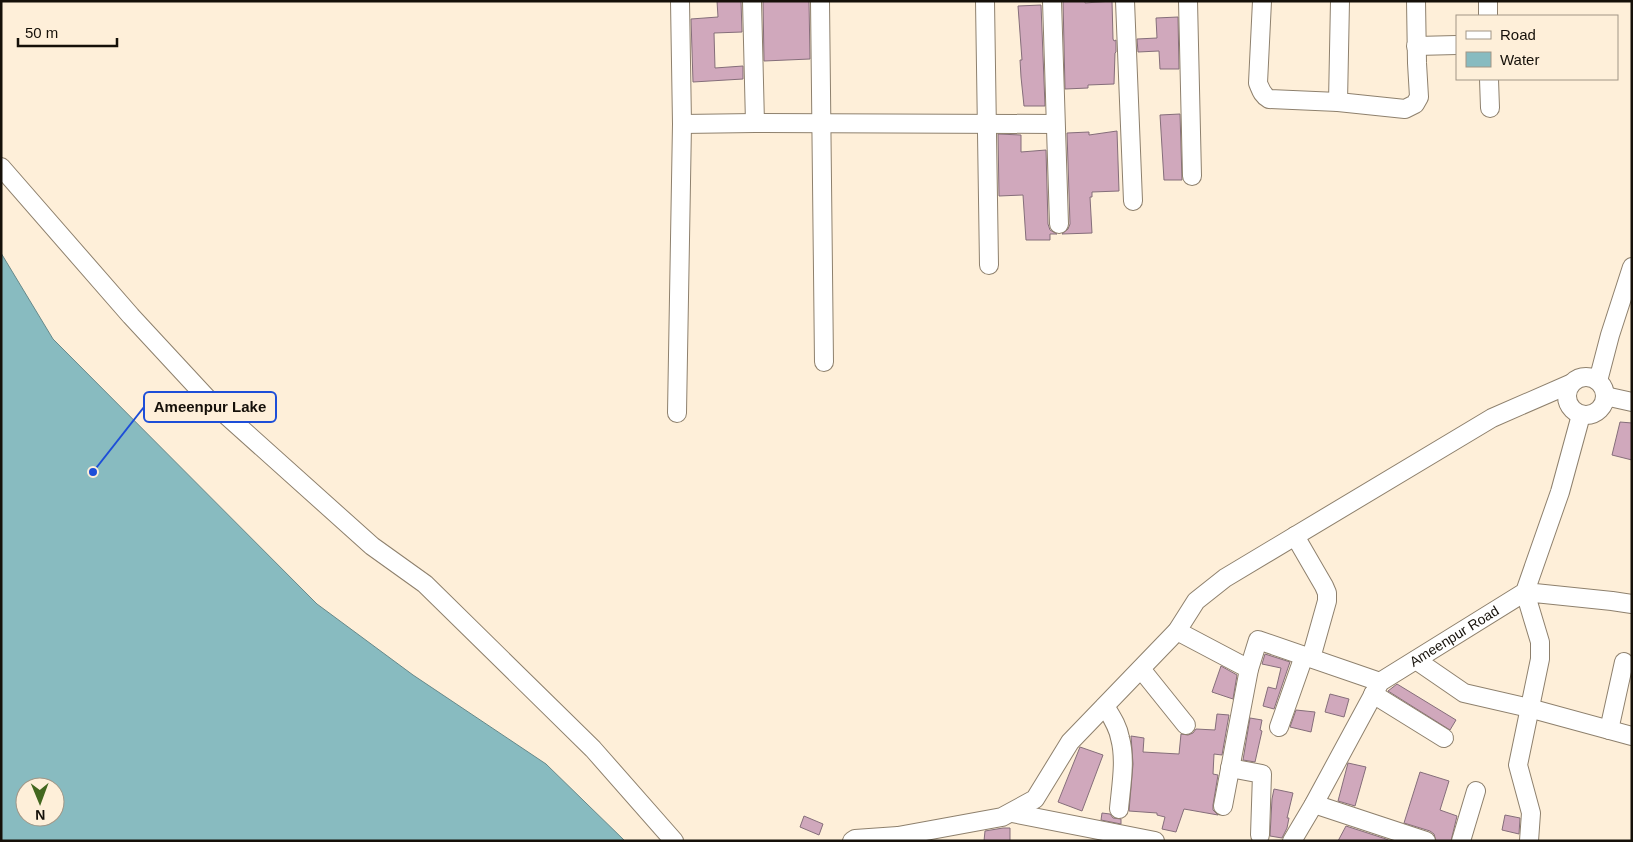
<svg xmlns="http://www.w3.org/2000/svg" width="1633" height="842" viewBox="0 0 1633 842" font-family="Arial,sans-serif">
<rect width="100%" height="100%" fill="#feefd9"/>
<path fill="#88bbc0" stroke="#668889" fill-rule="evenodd" d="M1,253L53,339L317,604L413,675L546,764L625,841H1ZM25,787H55V817H25Z"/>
<path fill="#d0a8bc" stroke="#856e7a" d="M717,1H741L742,32L714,33L715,68L743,66V79L693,82L691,19L718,17Z
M763,1H809L810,59L764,61Z
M1063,1H1085V3L1112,1L1113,39L1114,41L1116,40V52L1115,53L1114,84L1088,85V88L1065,89Z
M1041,5L1045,106H1024L1021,77L1020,60H1022L1018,6Z
M1178,17L1179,69H1160L1159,51L1138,52L1137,39L1157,38L1156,18Z
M1180,114L1182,180H1164L1160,115Z
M1117,131L1119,191L1092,192V197H1090L1092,233L1062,234L1068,229L1070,224L1067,133L1089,132V135Z
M998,134L1021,135V152L1046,150L1048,224L1050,230L1057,234H1050V240H1026L1023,195L999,196Z
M1620,422L1632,423V460L1612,455Z
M1265,654L1290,662L1274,709L1263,706L1268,687L1276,689L1281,668L1262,664Z
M1221,666L1237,675L1233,699L1212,692Z
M1397,684L1456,720L1450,730L1388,691Z
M1330,694L1349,699L1344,717L1325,712Z
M1296,710L1315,712L1311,732L1290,727Z
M1217,714L1229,715L1222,755L1214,754L1213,774L1218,775L1213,805V810L1218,815L1184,809L1176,832L1162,829L1165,817L1157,815V813L1129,811L1133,764L1131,736L1144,738L1143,752L1179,754L1181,734L1188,735L1193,733L1196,729L1215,730Z
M1250,718L1262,720L1260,730L1262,731L1255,762L1243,760Z
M1080,747L1103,755L1082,811L1058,802Z
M1348,763L1366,767L1355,806L1338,801Z
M1420,772L1449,781L1440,810L1457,816L1451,841H1436L1434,834L1430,831L1404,823Z
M1274,789L1293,793L1287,818H1289L1287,828L1282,838L1270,836L1272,799Z
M1102,813L1110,814L1113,818L1121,819V824L1101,820Z
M1505,815L1520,818L1519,834L1502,830Z
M804,816L823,824L819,835L800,827Z
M1346,826L1386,839L1390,841H1338Z
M1003,828H1010V841H984L985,831Z"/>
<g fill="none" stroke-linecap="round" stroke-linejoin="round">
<defs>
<g id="minor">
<path d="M752,1L755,123"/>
<path d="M820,1L824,362"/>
<path d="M985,1L989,265"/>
<path d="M1052,1L1059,224"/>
<path d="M1125,1L1133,201"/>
<path d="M1188,1L1192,176"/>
<path d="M1262,1L1258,83C1261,90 1262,95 1269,99L1338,102L1405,109L1415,104L1419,97L1417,63L1416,1"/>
<path d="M1488,1V16"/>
<path d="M1416,46L1457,45"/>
<path d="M1489,79L1490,108"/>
<path d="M1338,102L1340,1"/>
<path d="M682,124L755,123L1055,124"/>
<path d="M1,167L131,316L207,398L372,546L425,584L593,749L674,841"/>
<circle cx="1586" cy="396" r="19"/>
<path d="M1598,381L1610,335L1632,267"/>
<path d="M1605,396L1632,402"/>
<path d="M677,413L682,124L680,1"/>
<path d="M1295,536L1324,586L1327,593V601L1311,658"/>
<path d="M1177,631L1249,669"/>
<path d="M1416,660L1464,693L1529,708L1632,736"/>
<path d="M1141,669L1186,725"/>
<path d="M1373,694L1444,738"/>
<path d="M1105,706C1111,716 1118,726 1120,738C1126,760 1121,786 1119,809"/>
<path d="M1279,727L1304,656"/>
<path d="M1609,730L1624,662"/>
<path d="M1230,768L1262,774L1260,835"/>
<path d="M1314,804L1426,841"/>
<path d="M1223,806L1249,669L1258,640L1380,682"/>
<path d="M1012,813L1155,841"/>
<path d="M852,841L855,839L898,836L1002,817L1035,799L1070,742L1177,631L1196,601L1225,578L1492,418L1570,384"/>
<path id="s1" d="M1292,841L1314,804L1380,682L1525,592L1560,492L1581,415"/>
<path d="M1461,841L1476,791"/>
<path d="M1529,841L1531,813L1518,765L1540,659V642L1525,592L1612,601L1632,604"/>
</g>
</defs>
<use href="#minor" stroke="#8e806d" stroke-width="20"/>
<use href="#minor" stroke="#fff" stroke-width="18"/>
</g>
<g text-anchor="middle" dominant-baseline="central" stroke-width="5" stroke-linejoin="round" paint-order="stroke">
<g font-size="14" fill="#151009" stroke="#feefd9">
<text stroke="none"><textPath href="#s1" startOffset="269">Ameenpur Road</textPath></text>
</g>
</g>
<path fill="none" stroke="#1d4ed8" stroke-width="2" d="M93 472L144 407"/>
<circle fill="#1d4ed8" stroke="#feefd9" stroke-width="2" cx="93" cy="472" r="5"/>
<rect fill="#feefd9" stroke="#1d4ed8" stroke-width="2" x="144" y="392" width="132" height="30" rx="5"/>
<g font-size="15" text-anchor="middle" font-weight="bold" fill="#151009">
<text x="210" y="412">Ameenpur Lake</text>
</g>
<rect width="1633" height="842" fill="none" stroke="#151009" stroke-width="5"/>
<rect x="1456" y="15" width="162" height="65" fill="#feefd9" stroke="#a19686"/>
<rect x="1466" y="31" width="25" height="8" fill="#ffffff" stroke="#a19686"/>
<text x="1500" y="40" font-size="15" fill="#151009">Road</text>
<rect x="1466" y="52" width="25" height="15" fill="#88bbc0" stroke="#a19686"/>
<text x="1500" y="65" font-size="15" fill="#151009">Water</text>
<g transform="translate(40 802) rotate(179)"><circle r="24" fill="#feefd9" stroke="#a19686"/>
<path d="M0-4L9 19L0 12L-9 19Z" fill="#42671f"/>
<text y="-8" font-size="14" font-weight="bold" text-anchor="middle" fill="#151009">N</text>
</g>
<path d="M18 38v8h99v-8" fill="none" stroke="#151009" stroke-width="2.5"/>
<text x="25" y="38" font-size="15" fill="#151009" stroke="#feefd9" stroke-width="4" paint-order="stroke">50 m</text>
</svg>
